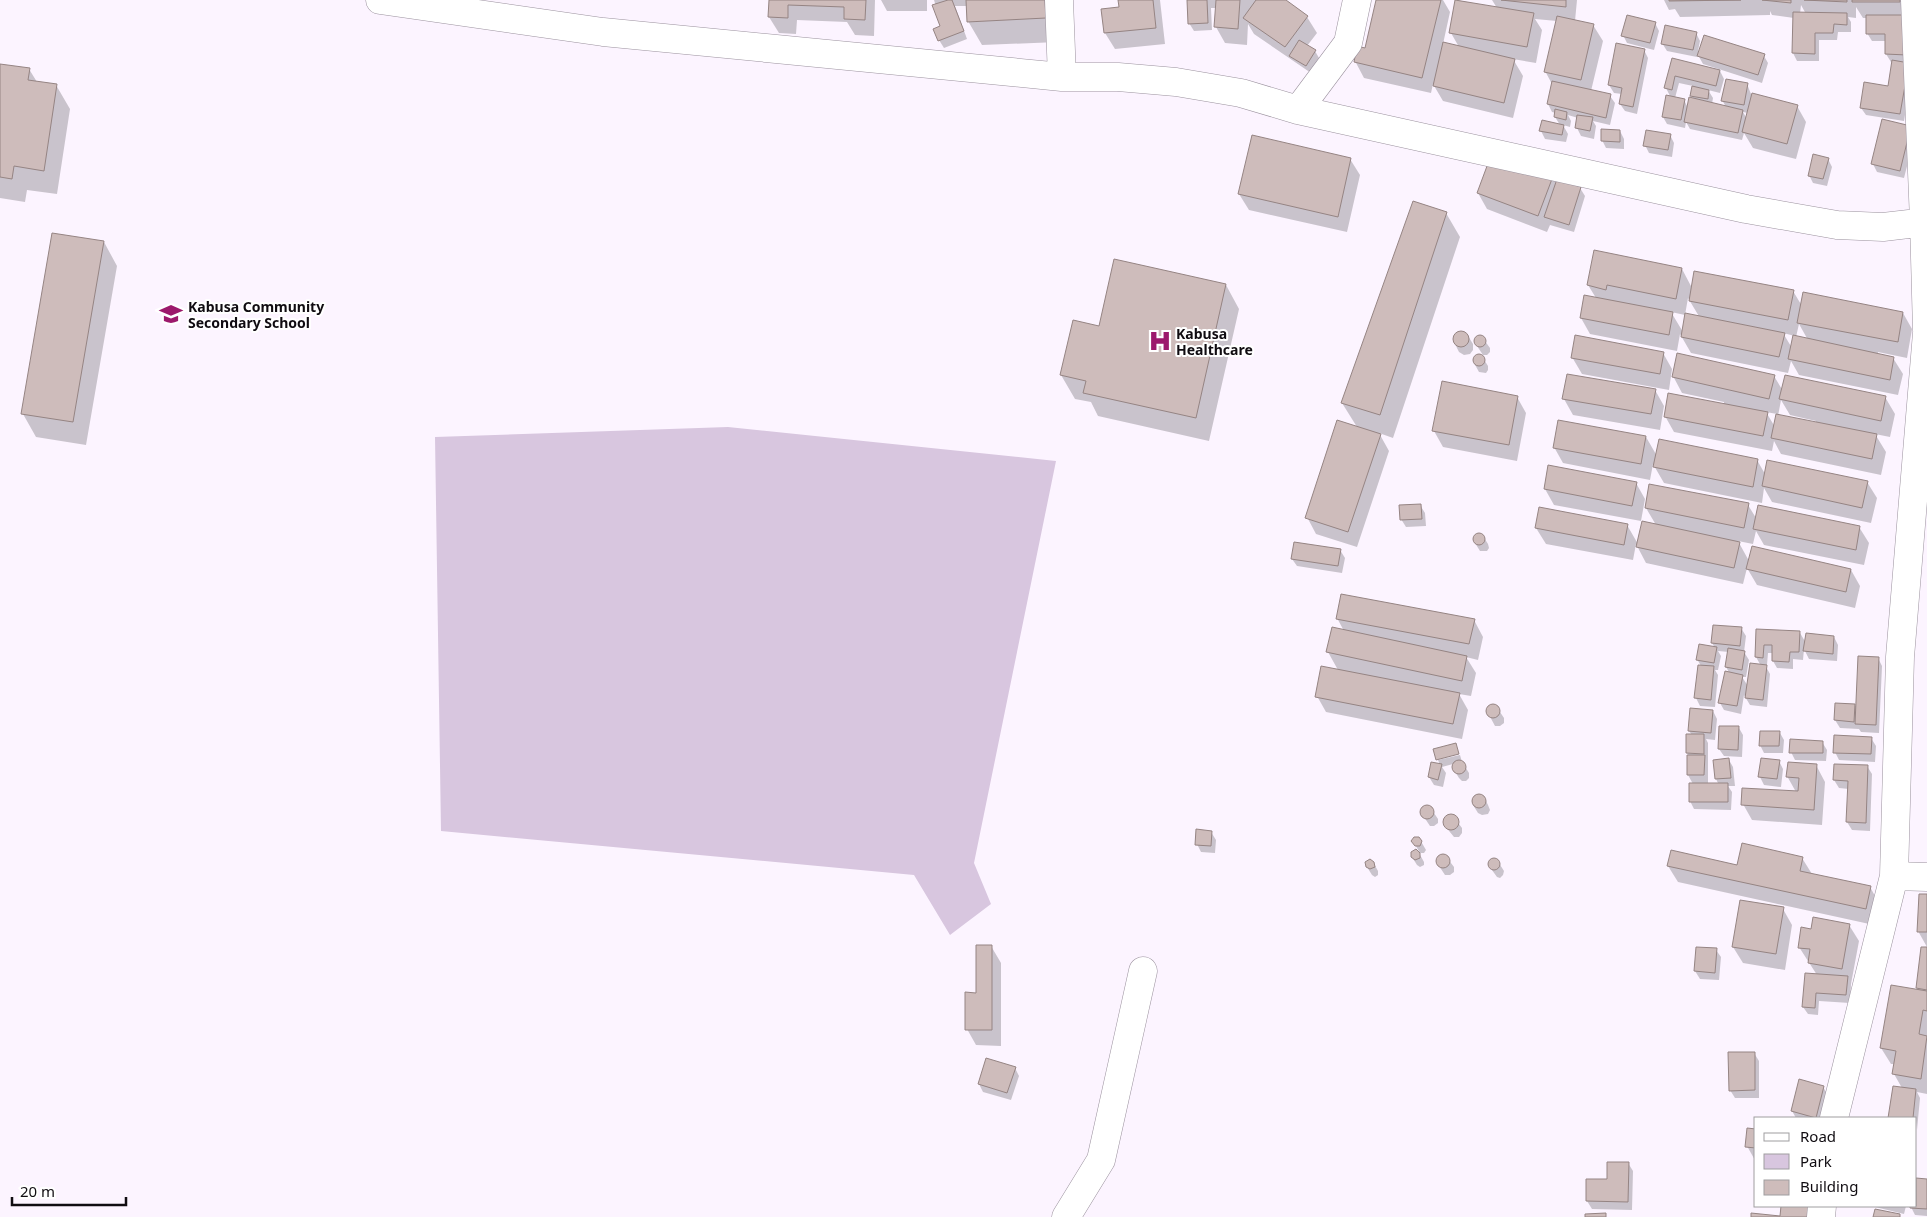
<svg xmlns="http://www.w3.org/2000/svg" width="1927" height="1217" viewBox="0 0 1927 1217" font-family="'Noto Sans',sans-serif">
<rect width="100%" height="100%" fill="#fcf4ff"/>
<path fill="#d8c6df" d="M728,427L1056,461L974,863L991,904L950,935L914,875L441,831L435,437Z"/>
<path fill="#0003" fill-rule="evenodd" d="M770,0H875L874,36L855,35L847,22L797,20L796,34L779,33L769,17Z
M881,0H927V11H887Z
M934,0H1053L1058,42L982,45L968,21V6H955L967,39L944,48L939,40L942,27Z
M1119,0H1160L1165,44L1115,49L1105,33L1120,8Z
M1188,0H1284L1307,17L1317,33L1307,46L1315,51L1319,58L1311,73L1254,34L1248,24L1247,45L1225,43L1216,27L1217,8H1211L1212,30L1194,31L1189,23Z
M1377,0H1443L1450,12L1443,44L1459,47L1451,33L1457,0L1497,8L1492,0H1577L1575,21L1593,25L1603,41L1591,91L1610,96L1615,103L1610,125L1593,121L1596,126L1594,139L1581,136L1577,128L1578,118L1568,115L1571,121L1570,127L1563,125L1568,134L1566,142L1545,139L1541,131L1560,125L1555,117L1556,113L1552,112L1548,104L1552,84L1545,71L1557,21L1535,19L1542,30L1536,63L1513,59L1523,76L1513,118L1443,101L1433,84L1431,93L1364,78L1355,61L1366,50Z
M1664,0H1909L1910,62H1901L1912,72L1904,121L1866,115L1861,108L1889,87L1893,62H1891L1886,54L1887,41H1872L1867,33V18H1863L1856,7V18L1848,17L1851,22V32H1838L1837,40H1819V61H1797L1793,53L1794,18L1772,15L1770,11V15L1680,17L1675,9L1669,10ZM1801,5L1806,14H1800Z
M1655,23L1659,31L1654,50L1627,43L1623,35Z
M1696,33L1700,41L1698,51L1764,56L1768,63L1762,83L1703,64L1698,55L1697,57L1667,51L1662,43Z
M1644,50L1648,58L1637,114L1625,111L1620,104L1622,94L1614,93L1609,85Z
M1673,60L1720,71L1724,79L1720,93L1708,90L1713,98L1712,104L1726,107L1722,100L1747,84L1751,94L1797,106L1806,122L1796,159L1753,148L1744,133L1742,140L1690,129L1686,122L1685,128L1667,124L1663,117L1671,98L1666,88ZM1679,83L1693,86L1691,95L1694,100L1688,108L1684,100L1675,98ZM1743,112L1748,113L1747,119Z
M0,65L29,69L37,82L56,85L70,109L57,194L27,190L25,202L0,198Z
M1620,131L1624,139V149L1606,148L1602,140Z
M1670,135L1674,143L1672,157L1649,153L1645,145Z
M1915,135L1904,178L1877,172L1873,164Z
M1350,159L1360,175L1347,232L1249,210L1239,194Z
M1828,159L1832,167L1827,186L1813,183L1809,175Z
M1538,165L1580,188L1585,196L1574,232L1550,225L1547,232L1487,209L1478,193Z
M1446,213L1460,237L1393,438L1379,433L1389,451L1357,547L1316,534L1307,517L1357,427L1342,403Z
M104,242L117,266L86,445L36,437L23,414Z
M1682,269L1692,288L1793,291L1802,306L1903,313L1912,329L1907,358L1878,352V355L1893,358L1903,374L1898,395L1799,375L1791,361L1788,373L1691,353L1680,334L1677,351L1590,334L1581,318L1596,298L1588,285ZM1688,298L1700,318L1683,332L1671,312L1685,315ZM1799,324L1808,340L1796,337ZM1783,333L1795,336L1792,348Z
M1226,285L1239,309L1209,441L1098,416L1091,402L1075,399L1061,375L1100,327Z
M1463,332L1468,336L1473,344V350L1470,354L1464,355L1459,352L1455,344L1454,338L1458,333Z
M1478,337H1482L1490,348V352L1487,355H1483L1475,343V340Z
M1663,353L1672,369L1669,390L1582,374L1572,357Z
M1479,356L1483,358L1488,366V370L1486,373L1479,372L1474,363V360Z
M1673,376H1774L1783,391L1885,397L1895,414L1890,437L1875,434L1886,452L1881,475L1781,454L1774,441L1772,451L1674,432L1665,416L1724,405V402L1682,393ZM1781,400L1790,415L1816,421V423L1778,416ZM1766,412L1777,414L1775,427Z
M1655,390L1664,406L1660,430L1573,415L1564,399Z
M1517,397L1526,413L1517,461L1443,447L1434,431Z
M1646,437L1657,456L1757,460L1765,474L1867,482L1877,498L1871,523L1772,502L1764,488L1762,503L1664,483L1653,464L1650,480L1563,463L1554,447Z
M1636,483L1645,499L1641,521L1554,505L1545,489Z
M1650,485L1748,505L1756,518L1859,527L1869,543L1864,565L1764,545L1756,531L1753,544L1738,541L1749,561L1851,570L1860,586L1855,608L1757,585L1747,568L1743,584L1646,563L1636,544L1633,560L1546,544L1536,528L1627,525L1638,544L1656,525L1646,508Z
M1420,505L1425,513L1426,526L1406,527L1401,519Z
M1479,534L1483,536L1488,544L1489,548L1487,551H1480L1475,543L1474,538Z
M1340,550L1345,558L1342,573L1297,566L1292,559Z
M1337,618L1474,620L1483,637L1478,660L1466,657L1476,673L1471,696L1459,694L1468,710L1462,739L1326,712L1317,696L1338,670L1328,652L1344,631Z
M1741,628L1746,636L1744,652L1749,660L1746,677H1742L1748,686L1761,666L1756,657L1757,630L1800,633L1806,643L1834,637L1838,645L1837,661L1809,659L1804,649L1803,660L1793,659V669L1777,668L1773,661V653H1768L1767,665H1765L1770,674L1767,707L1750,705L1744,695L1741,714L1724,710L1720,703L1730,674L1726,667L1729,652L1718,651L1721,656L1718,670H1715L1718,675L1715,707L1700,706L1696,698L1701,666L1697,659L1715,648L1712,643Z
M1878,658L1882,666L1879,733L1861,732L1859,729L1840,728L1835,720L1836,704L1857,706Z
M1492,706H1496L1504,718V723L1500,726H1495L1488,713V709Z
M1713,711L1717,719L1715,740L1706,739L1708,743V784L1719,785L1716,779L1729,760L1733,767L1735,786H1728L1732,792L1731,810L1694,809L1690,801L1693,784L1688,775L1689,756L1687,753L1692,735L1689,731Z
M1739,728L1743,735L1742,757L1724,756L1719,749Z
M1780,733L1784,740L1783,753H1764L1760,745Z
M1871,738L1876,746L1875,762L1839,760L1835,752Z
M1822,742L1827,750L1826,761L1795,760L1791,752Z
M1460,755L1462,762H1460L1464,765L1469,773V778L1466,781H1462L1459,778L1454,770L1453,764L1442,767L1446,773L1443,787L1434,785L1429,777L1440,765L1438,760Z
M1779,761L1783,769L1781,787L1764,785L1760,777Z
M1816,765L1825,782L1822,825L1752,820L1743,804L1796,792L1787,776Z
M1867,766L1872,774L1870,831L1852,830L1847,822L1849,789L1839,788L1834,780Z
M1479,794L1484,797L1488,805L1490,810L1488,814L1482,815L1478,813L1473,805L1472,800L1475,795Z
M1425,806L1430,807L1438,819V823L1434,826H1430L1422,814L1421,810Z
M1453,816L1462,828V833L1459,837H1454L1445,826L1444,820L1448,817Z
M1211,832L1216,840L1215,853L1201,852L1197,844Z
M1419,838L1426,850L1424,853H1420L1413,841Z
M1419,853L1424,862V865L1420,867L1417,865L1412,857Z
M1440,855H1445L1454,867V872L1450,875H1445L1437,863V859Z
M1802,858L1812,874L1870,887L1879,903L1874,925L1678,882L1668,866H1738Z
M1497,860L1504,871L1503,875L1500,878L1497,877L1489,866V862Z
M1373,862L1378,871V875L1375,877L1372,875L1367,867Z
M1927,895V947L1918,931Z
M1741,901L1783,909L1792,925L1785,970L1743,963L1733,947Z
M1849,925L1859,941L1851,984L1850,1003L1819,1001L1818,1015L1808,1014L1803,1007L1817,975L1799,947L1812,930Z
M991,946L1001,963V1046L976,1045L967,1029Z
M1697,948L1716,950L1721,957L1719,980L1700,979L1695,971Z
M1927,949V1094L1917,1092L1920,1098L1917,1130L1916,1118H1890L1894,1087L1902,1088L1894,1074L1895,1064H1891L1881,1048L1919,991L1917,988Z
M1754,1053L1759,1061V1098H1735L1730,1090Z
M1015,1068L1019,1076L1011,1100L983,1092L979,1084Z
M1823,1087L1828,1095L1822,1118H1796L1792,1111Z
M1756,1130V1162L1747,1146Z
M1628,1163L1633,1171L1632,1210L1592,1209L1587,1201Z
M1916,1179L1927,1181V1216L1915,1215L1911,1207V1206H1916Z
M1871,1206H1906L1904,1214Z"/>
<path fill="#cebcbb" stroke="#958483" d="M769,0H866L865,20L844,19V7L788,5V18L768,17Z
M948,0H952L964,31L938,41L933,29L940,26L932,5Z
M966,0H1045L1046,18L967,22Z
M1118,0H1153L1156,28L1104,33L1101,9L1119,7Z
M1187,0H1207L1208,23L1188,24Z
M1216,0H1240L1238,29L1214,27Z
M1256,0H1286L1308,16L1285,47L1243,18Z
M1376,0H1441L1422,78L1354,62L1357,46L1365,48Z
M1455,0L1534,13L1527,47L1449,33Z
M1501,0H1566V7Z
M1669,0H1741L1669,1Z
M1762,0H1791V3Z
M1804,0H1847V2Z
M1852,0H1900V2H1852Z
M1793,12L1847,13V25L1834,24L1833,33H1815V54L1792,53Z
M1627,15L1656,22L1650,43L1621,36Z
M1866,15H1907V55L1885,54V34H1866Z
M1557,16L1594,24L1581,80L1544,72Z
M1665,25L1697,32L1693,50L1661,44Z
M1704,35L1765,54L1758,75L1697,56Z
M1299,40L1316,50L1306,66L1289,56Z
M1443,42L1515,59L1504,103L1433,86Z
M1616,43L1645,49L1633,107L1619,104L1622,88L1608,85Z
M1672,58L1720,70L1716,86L1675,76L1672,90L1664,88Z
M1892,60L1909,63L1900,114L1860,108L1864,82L1888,86Z
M0,64L30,68L28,80L57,84L44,171L14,166L12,179L0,177Z
M1726,79L1748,83L1744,105L1721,101Z
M1552,81L1611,94L1606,118L1547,104Z
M1692,86L1709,90L1708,99L1690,96Z
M1752,93L1798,105L1787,144L1742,132Z
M1666,95L1685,99L1681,120L1662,117Z
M1689,97L1743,110L1738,133L1684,122Z
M1555,109L1567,112L1566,120L1554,117Z
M1577,115L1593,117L1590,131L1575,128Z
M1882,119L1911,126L1900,171L1871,164Z
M1542,120L1564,125L1562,135L1539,131Z
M1601,129L1620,130V142L1601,141Z
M1646,130L1671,134L1668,150L1643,146Z
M1252,135L1351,158L1338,217L1238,194Z
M1813,154L1829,158L1823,179L1808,176Z
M1490,158L1555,171L1538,216L1477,193Z
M1557,179L1581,187L1569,225L1544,217Z
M1413,201L1447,212L1380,415L1341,403Z
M52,233L104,241L73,422L21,414Z
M1594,250L1682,268L1676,299L1607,285L1606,290L1587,285Z
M1114,259L1226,284L1196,418L1083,393L1086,381L1060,375L1073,320L1099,326Z
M1694,271L1794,290L1788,320L1689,301Z
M1803,292L1903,312L1898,342L1797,323Z
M1584,295L1673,312L1669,335L1580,318Z
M1685,313L1785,333L1779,357L1681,337Z
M1453 339a8 8 0 1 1 16 0a8 8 0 1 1-16 0Z
M1474 341a6 6 0 1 1 12 0a6 6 0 1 1-12 0Z
M1575,335L1664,352L1660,374L1571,358Z
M1793,335L1894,357L1890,380L1788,359Z
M1677,353L1775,375L1769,399L1672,377Z
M1473 360a6 6 0 1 1 12 0a6 6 0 1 1-12 0Z
M1567,374L1656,389L1651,414L1562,399Z
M1785,375L1886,396L1881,421L1779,399Z
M1442,381L1518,396L1509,445L1432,431Z
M1668,393L1768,412L1763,436L1664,417Z
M1776,414L1877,434L1872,459L1771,438Z
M1337,420L1381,434L1348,532L1305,518Z
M1558,420L1646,436L1641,464L1553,448Z
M1659,439L1758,459L1753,487L1653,467Z
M1767,460L1868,481L1862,508L1762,486Z
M1548,465L1637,482L1632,506L1544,489Z
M1649,484L1749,503L1744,528L1645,508Z
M1421,504L1422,519L1400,520L1399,505Z
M1758,505L1860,526L1856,550L1753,529Z
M1539,507L1628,524L1624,545L1535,528Z
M1642,521L1740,542L1734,568L1636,547Z
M1473 539a6 6 0 1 1 12 0a6 6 0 1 1-12 0Z
M1294,542L1341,549L1338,566L1291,559Z
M1752,546L1851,569L1846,592L1746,569Z
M1341,594L1475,619L1469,644L1336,619Z
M1713,625L1742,627L1740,646L1711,643Z
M1332,627L1467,656L1462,681L1326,652Z
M1756,629L1800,631L1799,652H1790L1789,662L1772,661V645H1764L1763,658L1755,657Z
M1806,633L1834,636L1833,654L1803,651Z
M1699,644L1717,647L1714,663L1696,660Z
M1728,648L1745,651L1742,670L1725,667Z
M1858,656L1879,657L1876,725L1855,724Z
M1750,663L1767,665L1763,700L1745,698Z
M1698,665L1714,666L1711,700L1694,698Z
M1321,666L1460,693L1453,724L1315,697Z
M1725,671L1743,675L1737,706L1718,703Z
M1835,703L1855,704L1854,722L1834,720Z
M1486 711a7 7 0 1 1 14 0a7 7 0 1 1-14 0Z
M1690,708L1713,710L1711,733L1688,731Z
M1719,726H1739L1738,750L1718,749Z
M1760,731H1780L1779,746H1759Z
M1686,734H1704V754L1686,753Z
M1834,735L1872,737L1871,754L1833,753Z
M1790,739L1823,741V753H1789Z
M1456,743L1459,754L1436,760L1433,749Z
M1687,755H1705L1704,775H1687Z
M1729,758L1731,778L1715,779L1713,760Z
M1761,758L1780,760L1777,779L1758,777Z
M1452 767a7 7 0 1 1 14 0a7 7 0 1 1-14 0Z
M1431,762L1442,764L1438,780L1428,777Z
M1788,762L1817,764L1814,810L1741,805L1742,788L1798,791L1799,778L1786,777Z
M1834,764L1868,765L1866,823L1846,822L1848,781L1833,780Z
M1689,783H1728V802H1689Z
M1472 801a7 7 0 1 1 14 0a7 7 0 1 1-14 0Z
M1420 812a7 7 0 1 1 14 0a7 7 0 1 1-14 0Z
M1443 822a8 8 0 1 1 16 0a8 8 0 1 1-16 0Z
M1196,829L1212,831L1211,846L1195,845Z
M1414,837H1419L1422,841L1420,846H1415L1411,841Z
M1742,843L1803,857L1800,871L1871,886L1866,909L1667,866L1671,850L1737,865Z
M1416,849L1420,853V858L1415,860L1411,857V852Z
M1436 861a7 7 0 1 1 14 0a7 7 0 1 1-14 0Z
M1488 864a6 6 0 1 1 12 0a6 6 0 1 1-12 0Z
M1370,859L1374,862L1375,867L1370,869L1366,867L1365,862Z
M1919,894H1927V932H1917Z
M1740,900L1784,907L1776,954L1732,947Z
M1813,917L1850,924L1842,969L1808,963L1810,949L1798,948L1801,927L1811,929Z
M976,945H992V1030H965V992L976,993Z
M1696,947L1717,948L1715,973L1694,971Z
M1921,947H1927V990L1916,988Z
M1805,973L1848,976L1846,995L1816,993L1815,1008L1802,1007Z
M1891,985L1927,991V1011L1923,1010L1919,1034L1927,1036L1921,1079L1892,1074L1896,1051L1880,1048Z
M1728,1052H1755V1090L1729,1091Z
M986,1058L1016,1067L1007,1093L978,1084Z
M1799,1079L1824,1086L1816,1118L1791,1111Z
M1893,1086L1916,1089L1913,1118H1888Z
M1747,1128L1756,1129V1148L1745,1147Z
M1607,1162H1629L1628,1202L1586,1201V1179H1607Z
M1916,1178L1927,1179V1209L1910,1208V1206H1916Z
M1781,1206H1812L1810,1217H1751V1213L1780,1216Z
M1875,1209L1900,1214V1217H1873Z
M1606,1213V1217H1585V1214Z"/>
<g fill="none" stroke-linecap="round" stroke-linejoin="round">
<defs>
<path id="minor" d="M380,0L603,32L1062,77H1118L1176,82L1241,93L1298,110L1746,209L1837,225L1883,227L1927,222
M1059,0L1062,77
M1915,0L1924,221L1927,330
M1298,110L1348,43L1357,0
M1894,876L1927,877
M1834,1118L1894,876L1900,657L1927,333
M1066,1217L1101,1160L1143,971
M1821,1217L1822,1206"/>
</defs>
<use href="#minor" stroke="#9b929e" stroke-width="29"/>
<use href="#minor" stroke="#fff" stroke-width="28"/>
</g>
<defs>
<symbol id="school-bare" viewBox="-9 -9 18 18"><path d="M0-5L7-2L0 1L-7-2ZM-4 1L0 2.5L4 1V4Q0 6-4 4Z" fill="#9c196c" stroke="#fff" stroke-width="2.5" paint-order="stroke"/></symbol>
<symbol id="hospital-bare" viewBox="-9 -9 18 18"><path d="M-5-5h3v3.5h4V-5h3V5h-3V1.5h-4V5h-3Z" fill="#9c196c" stroke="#fff" stroke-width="2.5" paint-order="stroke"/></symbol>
</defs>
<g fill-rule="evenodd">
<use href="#school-bare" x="155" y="298" width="32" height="32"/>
<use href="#hospital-bare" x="1144" y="325" width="32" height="32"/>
</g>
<g text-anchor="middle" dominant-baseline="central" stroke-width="4" stroke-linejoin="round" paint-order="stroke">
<g font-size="14" font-weight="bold" fill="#100c11" stroke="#fff" text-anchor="start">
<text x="188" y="306">Kabusa Community<tspan x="188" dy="16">Secondary School</tspan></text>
<text x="1176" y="333">Kabusa<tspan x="1176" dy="16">Healthcare</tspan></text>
</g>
</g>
<rect x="1754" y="1117" width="162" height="90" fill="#ffffff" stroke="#9f9ea0"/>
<rect x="1764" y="1133" width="25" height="8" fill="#ffffff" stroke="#9f9ea0"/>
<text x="1800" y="1142" font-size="15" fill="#100c11">Road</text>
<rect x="1764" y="1154" width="25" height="15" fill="#d8c6df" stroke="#9f9ea0"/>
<text x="1800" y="1167" font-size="15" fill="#100c11">Park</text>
<rect x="1764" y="1180" width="25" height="15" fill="#cebcbb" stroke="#9f9ea0"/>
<text x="1800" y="1192" font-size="15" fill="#100c11">Building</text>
<path d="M12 1197v8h114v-8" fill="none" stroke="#100c11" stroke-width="2.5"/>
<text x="20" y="1197" font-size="15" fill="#100c11" stroke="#ffffff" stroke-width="4" paint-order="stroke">20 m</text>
</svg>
